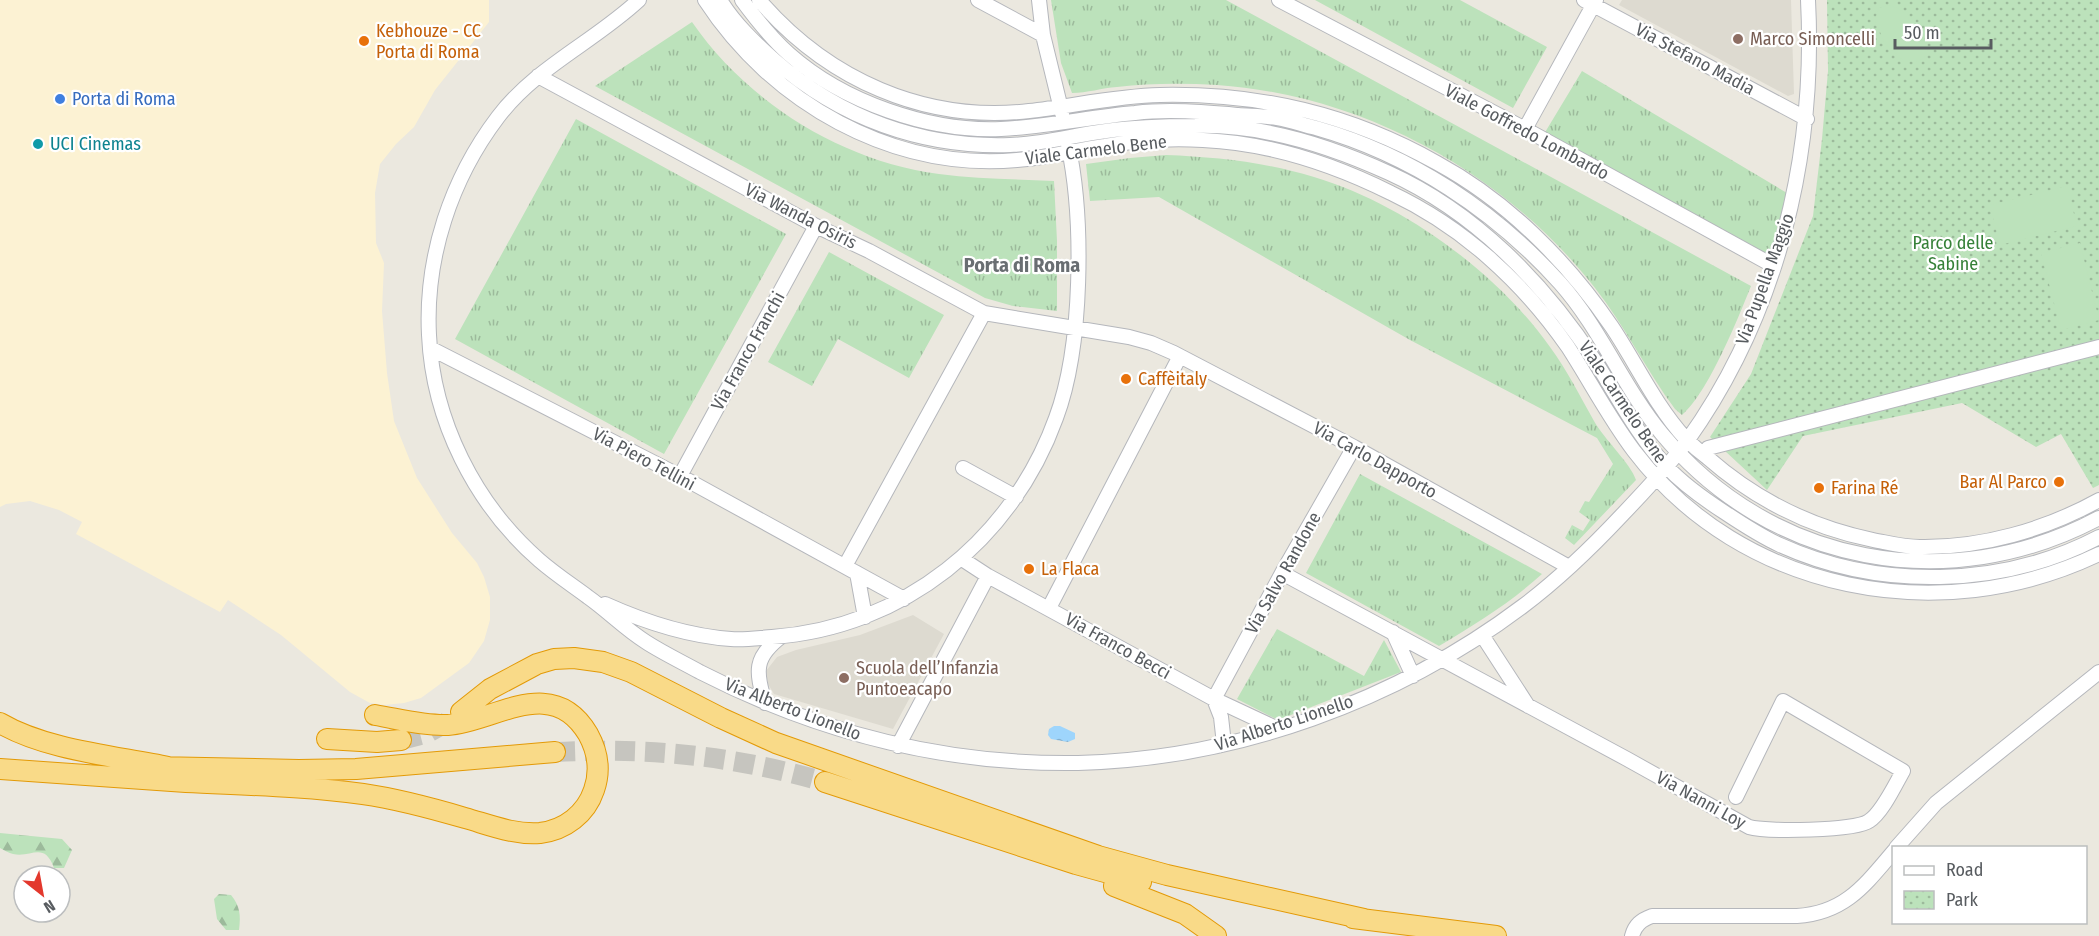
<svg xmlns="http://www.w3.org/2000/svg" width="2099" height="936" viewBox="0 0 2099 936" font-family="'Fira Sans Condensed',sans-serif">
<defs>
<pattern id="grass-tufts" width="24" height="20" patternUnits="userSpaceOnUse" patternTransform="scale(1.5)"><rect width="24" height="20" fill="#bce2bb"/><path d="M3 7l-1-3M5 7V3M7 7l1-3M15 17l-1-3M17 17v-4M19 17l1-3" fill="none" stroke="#9cba9b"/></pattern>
<pattern id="forest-firs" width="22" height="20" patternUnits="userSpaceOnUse" patternTransform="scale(1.5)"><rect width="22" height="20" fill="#bce2bb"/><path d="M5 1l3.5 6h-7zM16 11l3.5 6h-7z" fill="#9cba9b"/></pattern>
<pattern id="park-dots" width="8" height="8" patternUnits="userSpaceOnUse" patternTransform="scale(1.5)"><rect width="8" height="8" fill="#bce2bb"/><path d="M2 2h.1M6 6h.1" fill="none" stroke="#9cba9b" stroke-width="1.8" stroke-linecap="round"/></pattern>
<pattern id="water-ripples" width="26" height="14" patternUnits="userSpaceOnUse" patternTransform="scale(1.5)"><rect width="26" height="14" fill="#9ed5fc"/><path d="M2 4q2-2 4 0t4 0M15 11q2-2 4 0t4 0" fill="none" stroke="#84b0cf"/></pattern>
</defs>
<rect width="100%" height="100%" fill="#ebe8df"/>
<path fill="#fcf2d3" d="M0,0H489V22L435,90L414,127L396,144L380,164L375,193L376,243L384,263L382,311L387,373L394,421L417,478L452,533L477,563L484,577L490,597V620L484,641L469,663L421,698L404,703L384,705L370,703L350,692L281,635L228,600L220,612L76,534L82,522L59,510L30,501L6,504L0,507Z"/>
<path fill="#dddad0" d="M1622,0H1791L1794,94L1788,96L1619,5Z
M913,615L944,634L893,729L774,694L768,684L766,671L777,657L796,650L860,635Z"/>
<path fill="url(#grass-tufts)" d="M1051,0H1226L1751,286C1738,319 1708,393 1682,415L1675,409C1646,370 1625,326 1595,288C1505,173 1363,95 1217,85C1184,83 1150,83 1117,87C1102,88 1087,93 1072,93L1061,63Z
M1315,0H1460L1547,47L1513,108Z
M692,22C748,103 842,161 939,174C977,179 1015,179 1054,181L1057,241V311L1013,306L985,298L595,86Z
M1582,71L1787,193L1785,210L1772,251L1763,253L1544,134Z
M576,119L786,234L664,454L455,339Z
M1166,155C1216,157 1265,162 1314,177C1402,203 1497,272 1550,347C1567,370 1580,396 1594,421C1604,439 1631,464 1636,480L1574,545L1565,538L1572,525L1583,531L1590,520L1579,512L1585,501L1589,502L1613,464L1597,438L1410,340L1159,197L1090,201L1086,164L1130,158Z
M829,252L944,315L909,378L838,339L812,386L768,362Z
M1360,474L1542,574C1510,603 1476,624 1439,646L1306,573Z
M1277,629L1364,676L1384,640L1401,672L1278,720L1237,699Z"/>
<path fill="url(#forest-firs)" d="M0,833L62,839L72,850L64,868H54C44,841 32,858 13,854C9,853 4,850 0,848Z
M219,894L231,895C240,906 241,915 239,930H226L217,919L214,899Z"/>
<path fill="url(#park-dots)" d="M1827,0H2099V485L2093,488L2061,434L2036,447L1962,403L1803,436L1767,490L1710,437L1751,374L1813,216L1822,139L1828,71Z"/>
<path fill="#bce2bb" d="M1889,5C1911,12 1922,28 1928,49L1924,58L1917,62L1903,60L1885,44L1875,20L1879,8Z
M2067,186L2077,226L2000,245L1990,205Z
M2080,243L2099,320L2061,330L2041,253Z"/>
<path fill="url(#water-ripples)" d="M1060,726L1075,733V739L1068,742L1051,739L1048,735L1049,729L1054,726Z"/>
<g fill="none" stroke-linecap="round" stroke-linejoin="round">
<path stroke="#c6c5bf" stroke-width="20" stroke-dasharray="20 10" stroke-linecap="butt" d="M401,740L428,733L447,722
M555,752C650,747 734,756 825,782"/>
<defs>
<path id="minor" d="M639,0C594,42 536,67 498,117C451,179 425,257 429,335C433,421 475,504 539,560C555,574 572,585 588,597C608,611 625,629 646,642C663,653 682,662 700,672C817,732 945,765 1078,763C1236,759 1397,701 1523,606C1559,579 1591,548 1622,515C1644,492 1667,468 1687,441C1778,314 1816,155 1808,0
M705,0C772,103 892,171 1017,160C1047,158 1076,150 1105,146C1138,140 1171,138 1203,140C1269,143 1333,164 1391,193C1463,227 1523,282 1568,347C1590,381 1609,418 1634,451C1742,593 1941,630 2099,554
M720,0C734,23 754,42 774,60C840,118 922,148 1010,145C1043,144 1074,135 1106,131C1135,127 1165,126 1195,126C1261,124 1330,146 1389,173C1475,212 1544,283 1595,361C1618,397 1638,436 1667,467C1684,485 1704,499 1724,512C1742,524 1760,536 1780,545C1879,590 2002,588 2099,537
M742,0C756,19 772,39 789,54C843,102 929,132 1001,129C1046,127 1090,117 1135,113C1169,109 1203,112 1238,115C1251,116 1264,116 1277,118C1290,120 1303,125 1316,128C1411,155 1494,210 1560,283C1601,329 1623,387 1662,434C1771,565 1949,598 2099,518
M759,0C827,79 924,123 1029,111C1073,106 1116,96 1160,95C1260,93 1350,114 1437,163C1507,201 1567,261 1612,327C1636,363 1655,405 1685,438C1692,445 1700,452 1708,458C1757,501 1810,527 1873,540C1889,543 1903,547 1920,547C1981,548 2045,530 2099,500
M978,0L1043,35
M1039,0L1043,35L1062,113
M1279,0L1525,129L1774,266
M1584,0L1807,119
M538,76L816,226L869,251L984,313L1129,337L1151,343L1174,353L1354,447L1569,567
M1525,129L1596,0
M430,348L680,476L904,599
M1708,448L2099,347
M963,468L1016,497
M680,476L816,226
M962,559L988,576L1214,699L1278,729
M845,566L984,313
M857,573L865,617
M1282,573L1627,759L1749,827C1765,832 1856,831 1869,821C1882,813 1895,785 1903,771L1783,701L1736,797
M605,604C645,622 687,636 731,639C745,640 758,638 772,637C903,628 1012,540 1056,418C1083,346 1084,219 1068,144
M1049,608L1180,356
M1393,632L1413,676
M1482,635L1528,706
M1214,699L1282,573L1354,447
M1214,699L1221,717L1224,744
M765,703C756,671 753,658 782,636
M898,746L988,576
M1896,848L1936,803L2099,672
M1632,936C1635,925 1641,920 1652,916H1797C1845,913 1865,885 1894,851"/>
<path id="highway" d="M461,712L490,689L537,664L554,659L574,658L603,662L631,672L721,718L776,743L1098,856L1167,875L1364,919
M0,723C46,750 115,756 168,767
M327,739L377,742L401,740
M154,767L299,770L356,769L555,752
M0,769C62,773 124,778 186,782C245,785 304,786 363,794C398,799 431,808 465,818C490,825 514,835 540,833C565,830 586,814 594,790C601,770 598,752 588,734C552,673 494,722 448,725C424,726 399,719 375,715
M825,782L1076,864L1141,882
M1114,886L1185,914L1216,936
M1353,918L1496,936"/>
</defs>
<use href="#minor" stroke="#b5b7bc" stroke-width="16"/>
<use href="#highway" stroke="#e39a07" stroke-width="22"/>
<use href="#minor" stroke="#fff" stroke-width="14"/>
<use href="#highway" stroke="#f9da88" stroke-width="20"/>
</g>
<g fill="#8d6e63" stroke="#fff" stroke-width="2">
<circle cx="1738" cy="39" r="6"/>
<circle cx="844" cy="678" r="6"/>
</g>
<g fill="#e8710a" stroke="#fff" stroke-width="2">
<circle cx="364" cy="41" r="6"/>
<circle cx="1126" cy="379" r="6"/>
<circle cx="2059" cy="482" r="6"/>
<circle cx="1819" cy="488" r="6"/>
<circle cx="1029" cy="569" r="6"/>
</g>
<circle fill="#3f7fe0" stroke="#fff" stroke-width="2" cx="60" cy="99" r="6"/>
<circle fill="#0f9aa8" stroke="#fff" stroke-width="2" cx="38" cy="144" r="6"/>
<g text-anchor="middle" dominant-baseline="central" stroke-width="4.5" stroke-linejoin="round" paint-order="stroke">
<g font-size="18" fill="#c56008" stroke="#fff" text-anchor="start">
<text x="376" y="31">Kebhouze - CC<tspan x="376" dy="21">Porta di Roma</tspan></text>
<text x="1138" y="379">Caffèitaly</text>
<text x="2047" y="482" text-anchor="end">Bar Al Parco</text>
<text x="1831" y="488">Farina Ré</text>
<text x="1041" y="569">La Flaca</text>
</g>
<g font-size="18" fill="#785e54" stroke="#fff" text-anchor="start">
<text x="1750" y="39">Marco Simoncelli</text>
<text x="856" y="668">Scuola dell’Infanzia<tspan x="856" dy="21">Puntoeacapo</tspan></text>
</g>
<g font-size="18" fill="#585c60" stroke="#fff">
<text transform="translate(1695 59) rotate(28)">Via Stefano Madia</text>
<text transform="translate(1527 132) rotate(28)">Viale Goffredo Lombardo</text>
<text transform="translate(1096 150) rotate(-7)">Viale Carmelo Bene</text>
<text transform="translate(801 216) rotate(27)">Via Wanda Osiris</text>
<text transform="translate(1765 279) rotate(-70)">Via Pupella Maggio</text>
<text transform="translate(748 351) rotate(-61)">Via Franco Franchi</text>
<text transform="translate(1623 402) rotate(56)">Viale Carmelo Bene</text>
<text transform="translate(644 459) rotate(28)">Via Piero Tellini</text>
<text transform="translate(1375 460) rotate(29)">Via Carlo Dapporto</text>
<text transform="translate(1283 573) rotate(-61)">Via Salvo Randone</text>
<text transform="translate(1118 646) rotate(29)">Via Franco Becci</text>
<text transform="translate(793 709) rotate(21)">Via Alberto Lionello</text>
<text transform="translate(1284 723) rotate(-18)">Via Alberto Lionello</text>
<text transform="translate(1701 800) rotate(29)">Via Nanni Loy</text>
</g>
<g font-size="18" fill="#366cbe" stroke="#fff" text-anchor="start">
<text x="72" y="99">Porta di Roma</text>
</g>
<g font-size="18" fill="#0d838f" stroke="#fff" text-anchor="start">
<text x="50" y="144">UCI Cinemas</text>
</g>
<g font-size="18" fill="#368138" stroke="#fff">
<text x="1953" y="243">Parco delle<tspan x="1953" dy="21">Sabine</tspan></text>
</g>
<g font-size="20" font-weight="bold" fill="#696e72" stroke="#fff">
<text x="1022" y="265">Porta di Roma</text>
</g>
</g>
<rect x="1892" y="846" width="195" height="78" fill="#ffffff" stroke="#bcbebf" stroke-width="1.5"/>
<rect x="1904" y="866" width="30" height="9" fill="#ffffff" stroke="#bcbebf" stroke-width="1.5"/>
<text x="1946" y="876" font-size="18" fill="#585c60">Road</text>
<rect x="1904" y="891" width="30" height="18" fill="url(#park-dots)" stroke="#bcbebf" stroke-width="1.5"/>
<text x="1946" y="906" font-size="18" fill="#585c60">Park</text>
<g transform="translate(42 894) rotate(149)"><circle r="28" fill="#ffffff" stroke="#bcbebf" stroke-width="1.5"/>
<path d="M0-4.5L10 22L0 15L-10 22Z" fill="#e3382d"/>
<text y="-9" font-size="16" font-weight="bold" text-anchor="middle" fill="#585c60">N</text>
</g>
<path d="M1895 39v9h96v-9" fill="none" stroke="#585c60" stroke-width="3"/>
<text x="1904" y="39" font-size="18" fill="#585c60" stroke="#ffffff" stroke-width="4.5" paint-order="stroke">50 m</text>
</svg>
